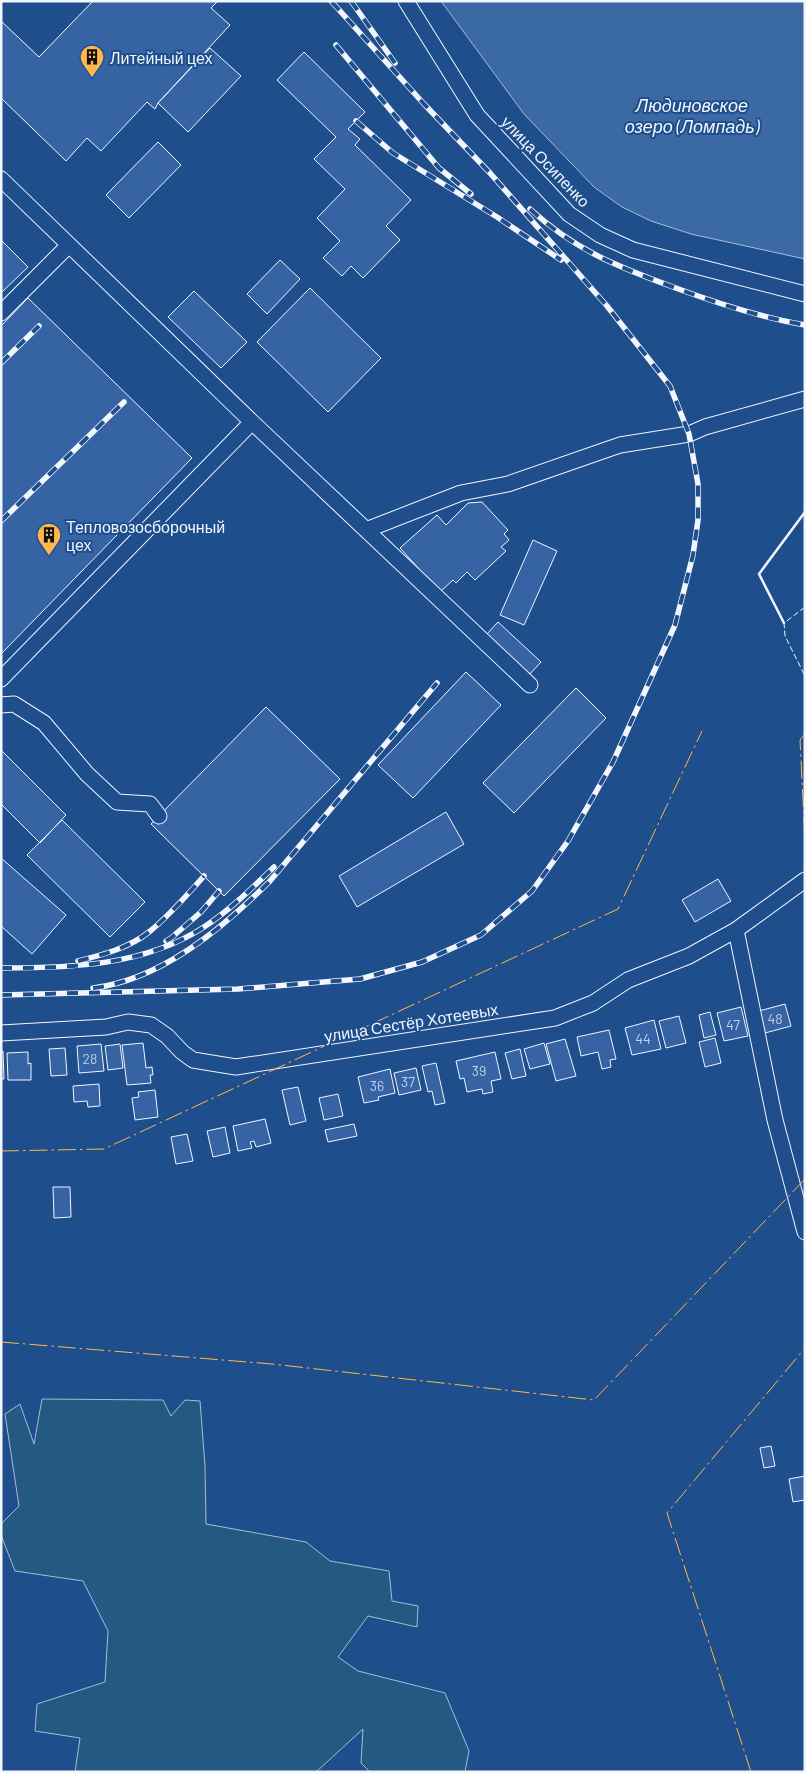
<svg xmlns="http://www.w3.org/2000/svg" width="806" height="1773" viewBox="0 0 806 1773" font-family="Barlow,sans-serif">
<rect width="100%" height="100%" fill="#1f4e8c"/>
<path fill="#245a82" stroke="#a8bbd7" d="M42,1399L163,1400L171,1416L185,1400L200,1401L205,1466L206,1524L306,1542L330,1561L389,1571L392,1601L418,1606L417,1627L368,1616L338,1657L358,1671L445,1693L469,1751L465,1772H370L361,1763L363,1729L316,1772H75L80,1738L35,1731L37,1704L105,1682L108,1631L83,1581L15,1571L1,1535V1524L19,1506L5,1414L20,1404L34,1444Z"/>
<path fill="#3b69a3" stroke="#a8bbd7" d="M441,1H805V259L691,234L651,221L622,207L594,187L524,114Z"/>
<path fill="#3563a3" stroke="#f2f6ff" d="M93,1H218L211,8L230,25L158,103L155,109L147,102L101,151L87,138L66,161L1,98V21L39,57Z
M210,48L241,76L188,132L158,103Z
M304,52L365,112L348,129L360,139L355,145L411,200L386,226L400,240L363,278L351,266L342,276L323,258L340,241L317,218L345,189L314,159L336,137L277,80Z
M158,142L181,165L129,218L106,195Z
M1,240L28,267L1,293Z
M280,260L300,279L267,314L247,294Z
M310,288L381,358L328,412L257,342Z
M194,291L247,342L221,368L168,317Z
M28,298L192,458L1,654V326Z
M482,502L508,530L504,534L509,540L501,547L506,551L475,580L467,572L456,583L453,580L440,592L400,548L437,515L446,525L468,503Z
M533,540L557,551L524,625L500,615Z
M498,622L541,662L529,675L486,635Z
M466,672L501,705L413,798L378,765Z
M576,688L606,718L514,813L483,783Z
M266,707L340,779L224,896L151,824Z
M1,750L66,815L40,843L1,804Z
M446,812L464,844L357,907L339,876Z
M62,820L145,902L110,937L27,855Z
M1,858L66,915L32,954L1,926Z
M718,879L731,901L695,922L682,900Z
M785,1004L791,1026L765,1033L759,1011Z
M741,1007L748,1036L724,1041L717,1013Z
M710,1012L716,1035L704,1038L699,1015Z
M679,1016L686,1043L666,1048L659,1021Z
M654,1020L661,1049L632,1055L625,1028Z
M609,1030L616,1059L610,1060L611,1067L602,1069L598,1052L581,1056L577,1037Z
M715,1038L721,1063L705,1067L699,1042Z
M565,1039L576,1076L556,1081L546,1044Z
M143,1043L146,1068L152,1067L153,1075H150L151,1083L127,1085L122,1045Z
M544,1043L550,1064L530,1069L524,1049Z
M101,1044L104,1071L79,1073L77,1046Z
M120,1044L123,1068L108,1070L105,1046Z
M65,1048L67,1075L51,1076L49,1049Z
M520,1049L526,1076L512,1079L505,1053Z
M3,1051L4,1079H1V1052Z
M28,1052V1064L31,1063V1080H8L7,1053Z
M495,1052L501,1079L491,1081L493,1092L483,1094L482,1089L467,1092L464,1078L460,1079L456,1061Z
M436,1063L445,1103L435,1105L432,1091L428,1092L422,1066Z
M416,1068L421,1090L399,1095L394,1073Z
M390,1069L395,1093L378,1097L379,1100L364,1103L358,1077Z
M99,1084L100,1106L88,1107L87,1101L74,1102L73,1086Z
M298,1087L306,1121L290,1125L282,1090Z
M155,1090L158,1117L135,1120L132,1098L139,1097L138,1092Z
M338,1094L343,1116L324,1120L319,1098Z
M265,1119L271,1143L256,1147L254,1141L250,1142L252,1148L238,1151L233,1126Z
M354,1124L357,1136L328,1142L325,1130Z
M225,1127L230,1153L213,1157L207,1131Z
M187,1134L193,1161L176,1164L171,1137Z
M53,1187H70L71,1217L54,1218Z
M771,1446L775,1466L764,1468L760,1448Z
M805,1476V1500L793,1502L789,1479Z"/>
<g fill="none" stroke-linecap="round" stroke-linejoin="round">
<defs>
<path id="minor" d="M406,1L477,115L569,214L600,235L633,250L805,294
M1,179L252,422L530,685
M1,313L69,245
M366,530L461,493L508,484L620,445L689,434L705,427L805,399
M1,679L252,422
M1,705L14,704L44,723L87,774L117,802L150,804L159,816
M736,930L775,1120L805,1232
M1,1033L106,1027L128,1022L151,1025L167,1036L182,1052L193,1060L236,1067L555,1018L593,1003L628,980L689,956L736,930L805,880"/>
</defs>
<use href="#minor" stroke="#f2f6ff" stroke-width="17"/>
<use href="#minor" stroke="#1f4e8c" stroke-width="15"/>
<defs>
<path id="rail" d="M351,1L395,63
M336,45L439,168L471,194
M356,121L393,153L497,217L561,260
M530,209C575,250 616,266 673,287C716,303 759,317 805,325
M1,363L39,326
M1,521L124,402
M166,941L171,938L201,912L219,891
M78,961C102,955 129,948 149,932C169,916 187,895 204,876
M1,968C71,968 144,966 204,927C230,910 252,888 274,867
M93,988C161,980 223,928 270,881L437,683
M1,995L238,989L360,979L422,962L481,935L532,891L568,841L613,762L675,625L693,555L698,520V484L689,434L670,386L607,306L490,173L424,104L331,1"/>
</defs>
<use href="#rail" stroke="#f2f6ff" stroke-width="5.5"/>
<use href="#rail" stroke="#1f4e8c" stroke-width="4" stroke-dasharray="11" stroke-linecap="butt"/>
<path stroke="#f2f6ff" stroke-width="1" stroke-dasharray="6 2.5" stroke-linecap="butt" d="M805,607L784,623L785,636L805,676"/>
<path stroke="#f2f6ff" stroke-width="2.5" d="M784,623L759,574L805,512"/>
<path stroke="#ffb74d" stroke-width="1" stroke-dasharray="18 4 2.5 4" stroke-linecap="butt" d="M805,734L800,740L805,839
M1,1151L104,1149L618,909L702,731
M1,1342L272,1364L594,1400L805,1179
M751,1772L667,1513L805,1348"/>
</g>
<defs>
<symbol id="building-pin" viewBox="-11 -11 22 30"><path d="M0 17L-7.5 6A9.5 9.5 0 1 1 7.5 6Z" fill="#ffb74d" stroke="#1f4e8c"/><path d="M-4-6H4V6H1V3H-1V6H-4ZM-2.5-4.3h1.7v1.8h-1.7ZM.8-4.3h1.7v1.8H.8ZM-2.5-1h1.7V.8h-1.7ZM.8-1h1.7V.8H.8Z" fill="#111"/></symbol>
</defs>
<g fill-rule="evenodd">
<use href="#building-pin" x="78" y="43" width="28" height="38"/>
<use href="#building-pin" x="35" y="521" width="28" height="38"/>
</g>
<g text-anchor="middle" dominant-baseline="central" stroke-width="4" stroke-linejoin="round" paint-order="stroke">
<g font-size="14" fill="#c3d1e8">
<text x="775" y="1018">48</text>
<text x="733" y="1024">47</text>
<text x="643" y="1038">44</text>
<text x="90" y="1058">28</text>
<text x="479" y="1070">39</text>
<text x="408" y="1081">37</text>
<text x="377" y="1085">36</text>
</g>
<g font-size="16" fill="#f2f6ff" stroke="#1f4e8c" text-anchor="start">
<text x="110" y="57">Литейный цех</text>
<text x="66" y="526">Тепловозосборочный<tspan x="66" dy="18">цех</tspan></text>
</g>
<g font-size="16" fill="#f2f6ff" stroke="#1f4e8c">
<text transform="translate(546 161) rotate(46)">улица Осипенко</text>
<text transform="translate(411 1022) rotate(-9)">улица Сестёр Хотеевых</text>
</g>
<g font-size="18" font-style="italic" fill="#f2f6ff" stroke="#1f4e8c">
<text x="692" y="105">Людиновское<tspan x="692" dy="21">озеро (Ломпадь)</tspan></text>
</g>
</g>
<rect width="806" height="1773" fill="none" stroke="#f2f6ff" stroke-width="5"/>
</svg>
